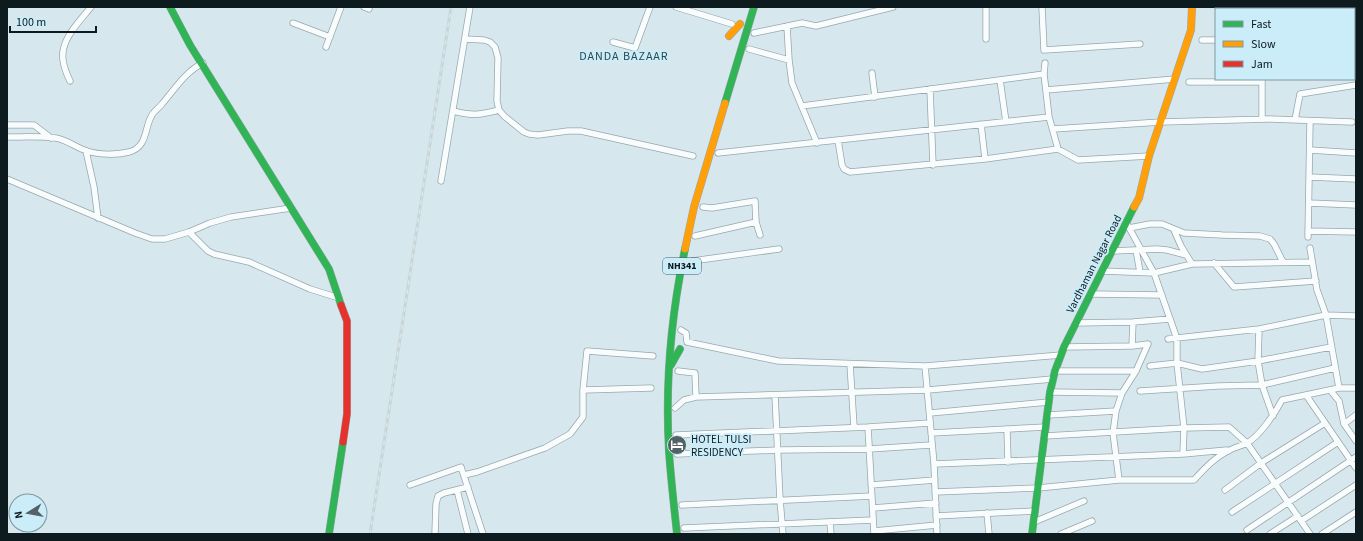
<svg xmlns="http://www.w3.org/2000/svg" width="1363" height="541" viewBox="0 0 1363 541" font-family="'Source Sans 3',sans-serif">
<rect width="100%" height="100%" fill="#d6e8ee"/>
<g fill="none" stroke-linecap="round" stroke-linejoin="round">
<defs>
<path id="street" d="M364,7L369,9
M676,7L732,24
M986,7V39
M1042,7L1044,50L1140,44
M1350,7L1351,9
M1262,9V7
M1354,13H1356
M293,23L330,37
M787,26L789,60L792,83L817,143
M1354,29L1356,40
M754,33L802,23L816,26L893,7
M465,39L484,40L490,42L495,47L498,58L497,101L499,110L504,116L524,132L529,134L538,135L568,131H581L693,156
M1202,40H1216
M613,42L635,48L650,7
M326,47L341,7
M749,49L789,60
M1354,56H1356
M1045,63L1044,74L1049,117L1058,149
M872,73L875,97
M1000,80L1006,122
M70,81C67,75 64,67 63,60C60,40 79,22 91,7
M1189,82H1262
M930,89L933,165
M1046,90L1175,79
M802,106L1044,74
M453,111C473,116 480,115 499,110
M1262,119V79
M1295,120L1300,94L1356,85
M981,124L985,159
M7,125H34L51,138
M1053,129L1161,122L1269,119L1352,122
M7,137C23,137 40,136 56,138C68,140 76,148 87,151C99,155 117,155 129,152C148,147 144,128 152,115C154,111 159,108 162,104C175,89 185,72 203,63
M838,140L842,165L844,169L850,172L985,159L1058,149L1078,160L1149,156
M1310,150L1356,153
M86,151L94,187L98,218
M718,153L1049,117
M1309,177L1356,179
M7,179L135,233L152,239H165L189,232L210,223L231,217L291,208
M441,181L470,7
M1309,203L1356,205
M703,207L712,208L755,201L756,222L760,235
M1127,224L1154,273L1177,339V363L1184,428L1183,454
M1129,228L1150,224H1162L1184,233L1222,235L1260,236L1270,239L1274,244L1283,262
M1174,230L1181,246L1192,264
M1308,231L1356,232
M189,232L208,251L214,254L249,262L310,289L339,298
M695,236L756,222
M1308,237L1310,121
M1310,248L1317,290L1326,315L1339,388
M1136,250L1140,272
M1113,251L1157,249L1167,250L1186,255
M692,261L779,249
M1214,263L1234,287L1316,281
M1102,271L1154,273L1192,264L1312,262
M1091,294L1162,295
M1076,323L1133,322L1170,319
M1259,329L1258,361L1262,385L1273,416
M681,330L686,333L687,342L778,361L925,366L1061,355
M1168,339L1259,329L1326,315L1356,316
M1132,346L1133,322
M1064,347L1132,346L1148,344
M850,364L854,427
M925,366L934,464L937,534
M1150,366L1177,363L1202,369L1258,361L1331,347
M678,371L695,373L696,397
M1055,371H1136
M583,390L651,388
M1330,390L1339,401L1344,424L1356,441
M1140,391L1218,386L1262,385L1335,368
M1050,392L1122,393
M775,395L780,500L783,534
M1306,395L1356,468
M675,408L684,400L696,397L928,390L1053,379
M930,413L1049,402
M1048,415L1116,411
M1344,424L1356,415
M868,427L874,534
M1007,429L1008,462
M931,433L1046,427
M676,435L868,427L930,423
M1045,436L1184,428L1229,427L1247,443L1310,534
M677,454L779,450L869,449L931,445
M934,464L1183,454L1227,450
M464,475L477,472L545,448L570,434L583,417V390L587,351L653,356
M1119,480L1113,433L1116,411L1122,393L1136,371L1148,344
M410,485L461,467L483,534
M871,485L935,480
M457,490L468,534
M1225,490L1261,463L1325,423
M935,492L1038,488L1119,480H1194C1205,468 1215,457 1230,450C1235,447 1242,446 1247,443C1260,436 1275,413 1282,400L1339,388H1356
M682,505L872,496
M873,508L936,503
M1232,512L1338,442
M987,513L989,534
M936,516L1035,511
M1301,521L1356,485
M830,522L831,534
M1034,522L1084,501
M684,528L873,520
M1247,530L1356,457
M874,531L937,525
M435,534L436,504L438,496L444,493L468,487
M1061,534L1092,521
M1270,534L1298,516
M1322,534L1356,512"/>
<path id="fast" d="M170,7L190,45L329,269L341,305
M725,103L754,7
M671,365L680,349
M329,534L343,442
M677,534C674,507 671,479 669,452C665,385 671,316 685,249
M1032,534L1050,392L1055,371L1064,347L1134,207"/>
<path id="slow" d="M729,36L740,24
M1134,207L1139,198L1149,156L1191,30L1192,7
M685,249L694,207L725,103"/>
<path id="jam" d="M341,305L347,321V414L343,442"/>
</defs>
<use href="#street" stroke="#98a7ab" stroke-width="7"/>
<use href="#fast" stroke="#98a7ab" stroke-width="8"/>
<use href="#slow" stroke="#98a7ab" stroke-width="8"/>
<use href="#jam" stroke="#98a7ab" stroke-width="8"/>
<use href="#street" stroke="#f9fcfc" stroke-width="5.5"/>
<use href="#fast" stroke="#30b455" stroke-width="7"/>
<use href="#slow" stroke="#ff9f0a" stroke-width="7"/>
<use href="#jam" stroke="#e5322d" stroke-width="7"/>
<defs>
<path id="rail" d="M370,534L451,7"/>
</defs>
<use href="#rail" stroke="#ced3d4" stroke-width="3"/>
<use href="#rail" stroke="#cbedf9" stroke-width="1.5" stroke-dasharray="4.5" stroke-linecap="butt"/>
</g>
<defs>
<symbol id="hotel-disc" viewBox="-11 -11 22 22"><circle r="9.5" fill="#536267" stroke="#cbedf9"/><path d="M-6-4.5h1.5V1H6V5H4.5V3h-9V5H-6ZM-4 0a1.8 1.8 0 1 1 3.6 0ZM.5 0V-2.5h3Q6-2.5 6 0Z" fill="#fff"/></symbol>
</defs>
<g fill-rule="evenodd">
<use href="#hotel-disc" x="666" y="434" width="22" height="22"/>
</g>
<g text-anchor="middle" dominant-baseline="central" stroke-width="4" stroke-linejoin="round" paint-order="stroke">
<rect fill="#cbedf9" stroke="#465960" stroke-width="1" x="663" y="258" width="38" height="16" rx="3"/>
<g font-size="10" font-weight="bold" fill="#0d1a1e">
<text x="682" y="266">NH341</text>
</g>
<g font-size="11" fill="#0d1a1e" stroke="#cbedf9">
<text transform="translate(1094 264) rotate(-63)">Vardhaman Nagar Road</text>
</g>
<g font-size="11" fill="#0d1a1e" stroke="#cbedf9" text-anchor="start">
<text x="691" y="439">HOTEL TULSI<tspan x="691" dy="13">RESIDENCY</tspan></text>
</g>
<g font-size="12" letter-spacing="1" fill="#2b4852" stroke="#cbedf9">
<text x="624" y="56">DANDA BAZAAR</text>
</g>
</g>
<rect width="1363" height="541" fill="none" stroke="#0d1a1e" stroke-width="16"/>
<rect x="1215" y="8" width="140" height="72" fill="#cbedf9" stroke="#7f99a1"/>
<rect x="1223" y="21" width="20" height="6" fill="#30b455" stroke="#7f99a1"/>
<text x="1251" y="28" font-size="12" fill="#0d1a1e">Fast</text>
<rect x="1223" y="41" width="20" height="6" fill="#ff9f0a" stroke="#7f99a1"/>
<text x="1251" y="48" font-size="12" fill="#0d1a1e">Slow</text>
<rect x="1223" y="61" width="20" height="6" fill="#e5322d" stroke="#7f99a1"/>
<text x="1251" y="68" font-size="12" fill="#0d1a1e">Jam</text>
<g transform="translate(28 513) rotate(259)"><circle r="19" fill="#cbedf9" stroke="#7f99a1"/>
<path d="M0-3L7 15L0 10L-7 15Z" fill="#536267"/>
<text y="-6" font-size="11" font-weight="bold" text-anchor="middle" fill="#0d1a1e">N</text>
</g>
<path d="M10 26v6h86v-6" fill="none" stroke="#0d1a1e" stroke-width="2"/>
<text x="16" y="26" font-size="12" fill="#0d1a1e" stroke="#cbedf9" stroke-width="3" paint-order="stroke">100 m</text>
</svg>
